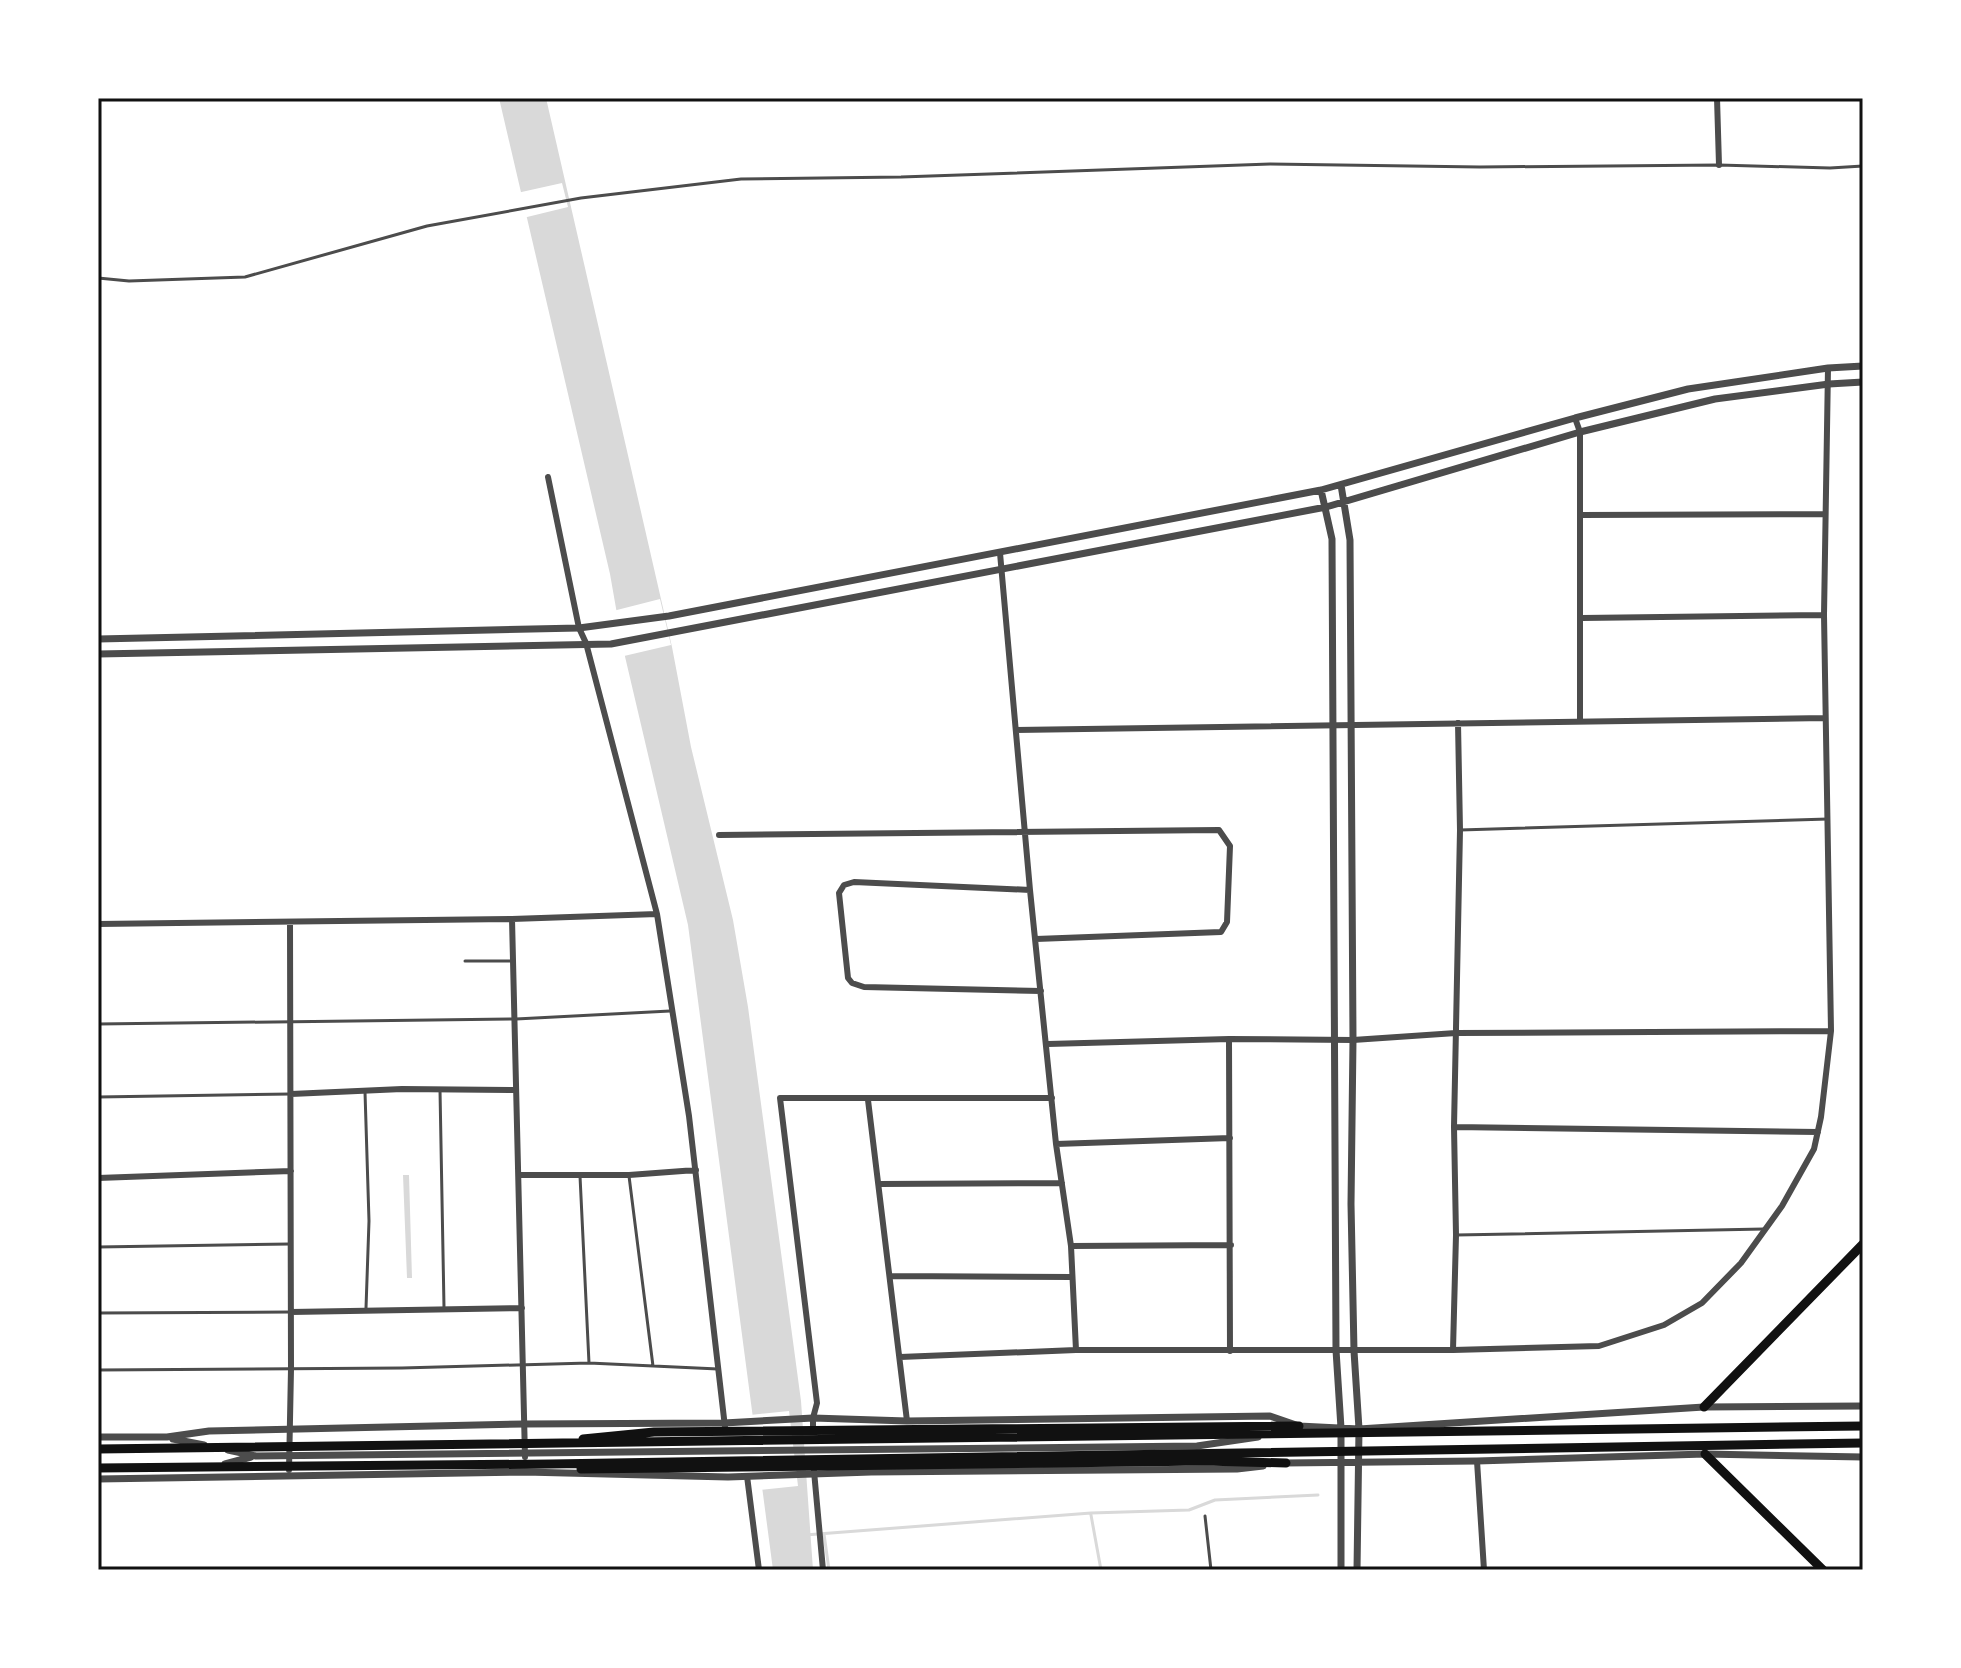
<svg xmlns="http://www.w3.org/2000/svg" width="1961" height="1668" viewBox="0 0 1961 1668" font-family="'Fira Sans',sans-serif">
<rect width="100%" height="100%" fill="#fff"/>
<path fill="#d9d9d9" d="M499,98H546L672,647L691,747L733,920L748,1007L801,1401L813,1570H773L688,925L623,648L610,574Z
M403,1175H409L412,1278H407Z"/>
<path fill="#fff" d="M562,183L568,207L523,218L517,193Z
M660,599L671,645L624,656L613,611Z
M789,1411L798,1486L759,1490L750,1415Z"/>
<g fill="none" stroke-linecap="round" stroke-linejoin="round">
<path stroke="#d9d9d9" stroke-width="3" d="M1091,1515L1101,1570
M824,1534L829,1570
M805,1535L1091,1513L1189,1510L1215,1500L1318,1495"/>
<path stroke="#4c4c4c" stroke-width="3" d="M98,278L129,281L245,277L427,226L581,198L741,179L901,177L1270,164L1480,167L1719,165L1830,168L1863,166
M1460,830L1828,819
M465,961H513
M98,1024L516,1019L670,1011
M440,1090L444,1307
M365,1092L369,1221L366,1308
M98,1097L291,1094
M580,1176L589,1363
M629,1176L653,1366
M1456,1235L1764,1229
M98,1247L290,1244
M98,1313L290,1312
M98,1370L402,1368L589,1363L718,1369
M1205,1516L1211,1570"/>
<path stroke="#4c4c4c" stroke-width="6" d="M1717,98L1719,165
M1575,418L1580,432V720
M548,477L579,628L586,643L657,914L689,1116L725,1427
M1582,515L1824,514
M1000,553L1030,890L1056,1144L1071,1246L1076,1350
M1582,618L1824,615
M1016,730L1825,718
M719,835L1219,830L1230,846L1227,922L1221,932L1036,939
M1030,890L854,882L844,885L839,893L848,978L852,983L864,987L1041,991
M512,919L525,1457
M98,924L512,919L657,914
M1229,1039L1230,1351
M1048,1044L1229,1039L1353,1040L1456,1033L1831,1031
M291,1094L402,1089L516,1090
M868,1100L907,1421
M1454,1127L1818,1132
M1056,1144L1230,1138
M519,1175H629L696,1170
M98,1178L291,1171
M879,1184L1062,1183
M1071,1246L1231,1245
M890,1276L1072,1277
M291,1312L522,1308
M1453,1350L1456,1235L1454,1127L1460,830L1458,723
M900,1357L1076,1350H1453L1599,1346L1664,1325L1702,1303L1741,1263L1782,1206L1814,1149L1821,1117L1831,1031L1824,615L1828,368
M813,1432V1418L817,1403L780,1098H1052
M1477,1461L1484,1570
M289,1470L291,1369L290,922
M814,1471L823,1570
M747,1476L759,1570"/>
<path stroke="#4c4c4c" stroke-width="7" d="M1341,485L1350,540L1353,1040L1351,1204L1354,1351L1359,1429L1357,1570
M1321,490L1332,539L1336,1350L1341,1428V1570
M98,639L579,628L669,616L1321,490L1575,418L1688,389L1828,368L1863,366
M98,654L611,644L1326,507L1580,432L1715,399L1829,384L1863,382
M98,1437H167L209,1431L524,1424L724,1423L813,1418L907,1421L1270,1416L1299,1426L1359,1429L1704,1407L1863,1406
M173,1439L204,1445
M228,1450L256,1456L1197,1446L1258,1437
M1284,1463L1477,1461L1705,1454L1863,1457
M225,1464L251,1457
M98,1479L525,1472L728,1477L871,1472L1237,1469L1263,1466"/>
<path stroke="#111" stroke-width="9" d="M1704,1407L1863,1244
M1705,1454L1823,1570"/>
<path stroke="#111" stroke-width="9" d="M583,1439L654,1432L1299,1426
M98,1449L1863,1426
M98,1468L551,1464L1863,1443
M581,1469L1204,1461L1286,1463"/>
</g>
<rect width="1961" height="1668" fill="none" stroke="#ffffff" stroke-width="200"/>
<rect x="100" y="100" width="1761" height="1468" fill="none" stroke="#111" stroke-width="3"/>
</svg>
